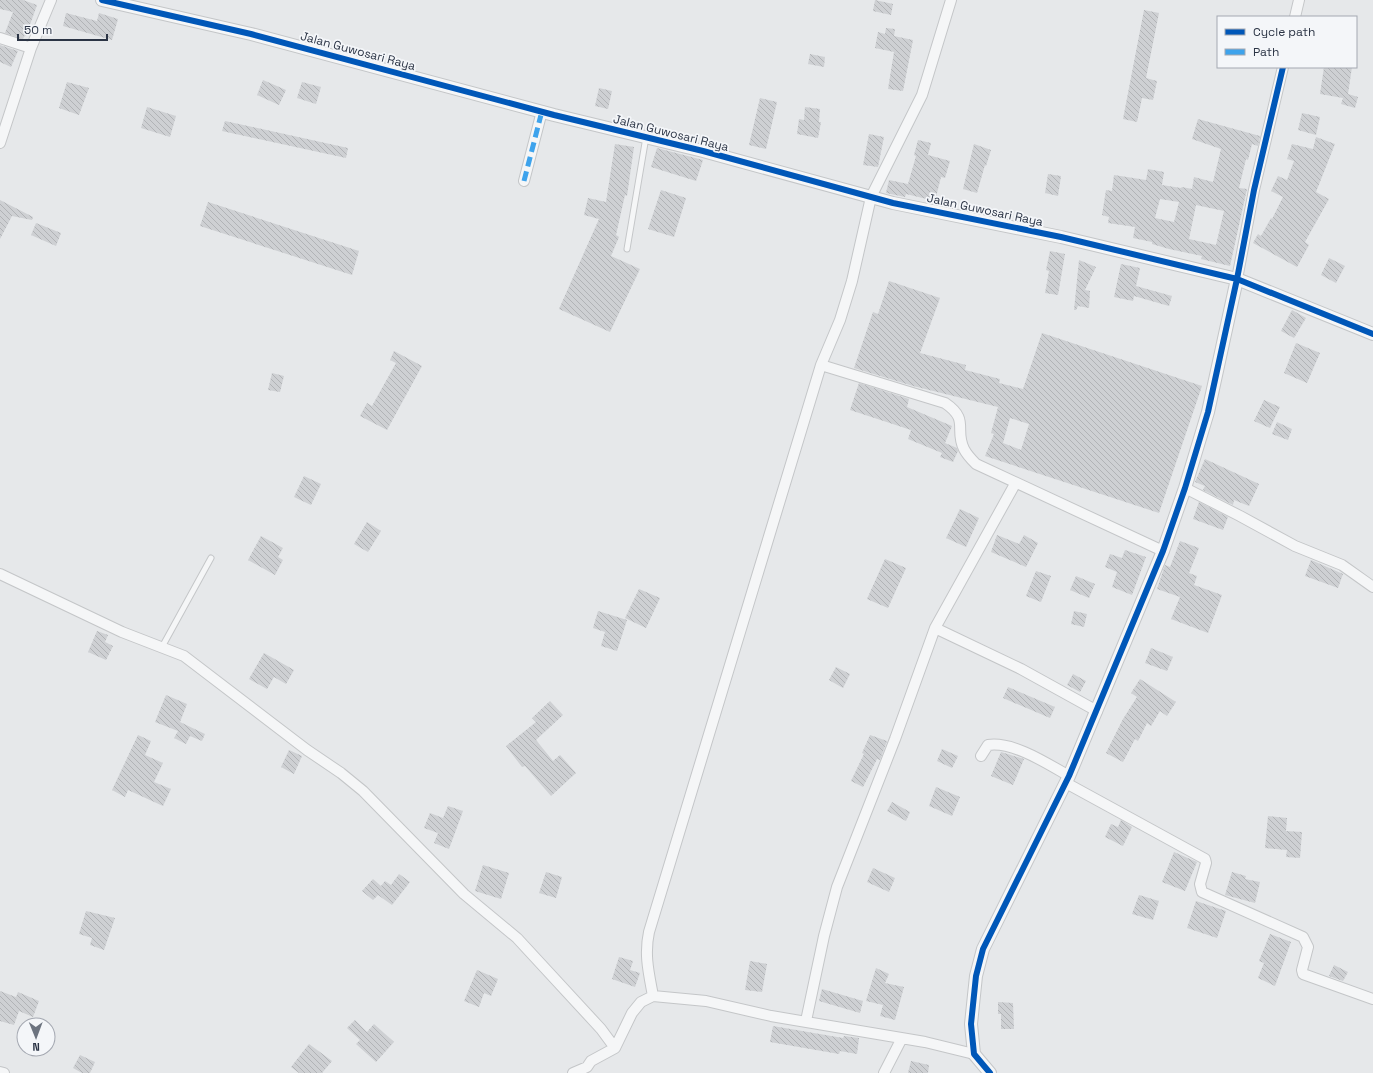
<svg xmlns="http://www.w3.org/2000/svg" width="1373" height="1073" viewBox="0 0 1373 1073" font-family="'Space Grotesk',sans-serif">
<defs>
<pattern id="building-back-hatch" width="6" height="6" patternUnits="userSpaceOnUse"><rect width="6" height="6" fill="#ced0d3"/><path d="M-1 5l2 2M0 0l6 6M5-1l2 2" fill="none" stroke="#b1b3b6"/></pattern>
</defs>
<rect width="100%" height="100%" fill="#e6e8ea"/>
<path fill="url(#building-back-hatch)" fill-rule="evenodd" d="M0,0H23L37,5L26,36L25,35L23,39L5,33L13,12L0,9Z
M875,0L893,4L891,15L873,11Z
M1144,10L1159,13L1146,78L1157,81L1153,100L1142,98L1137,122L1123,119Z
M66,13L97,21L99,13L118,19L112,40L63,26Z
M886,28L895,29L894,36L913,40L903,91L888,89L894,52L875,48L878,32L885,34Z
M0,45L18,51L11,67L0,62Z
M810,54L825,57L824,67L808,64Z
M1324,67H1352L1348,94L1358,97L1355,108L1341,104L1343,98L1320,94Z
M263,80L286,90L279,105L257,95Z
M67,82L89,88L79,115L59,108Z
M302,82L321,87L316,104L297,98Z
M599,88L612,91L608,109L595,106Z
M760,98L777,102L766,149L749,145Z
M147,107L176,116L170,137L141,128Z
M805,107L820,109L819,122H821L818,138L797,134L799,119L804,120Z
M1302,113L1320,117L1316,135L1298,130Z
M1198,119L1260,136L1258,146L1252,144L1248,160L1246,159L1239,188L1247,189L1230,266L1201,259L1202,256L1169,249L1152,244V242L1133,238L1135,227L1108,223L1109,217L1102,215L1106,190L1112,191L1114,175L1146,180L1148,169L1164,172L1162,185L1181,188L1182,187L1192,189L1194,177L1213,182L1221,149L1192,139ZM1160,199L1179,202L1174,222L1155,218ZM1196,205L1224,211L1216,245L1189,239Z
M225,121L348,148L346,158L222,131Z
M869,134L884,137L878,167L863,165Z
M1316,137L1335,144L1316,192L1329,199L1305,242L1309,245L1297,267L1253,243L1258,234L1261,236L1271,218L1272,219L1283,197L1271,191L1278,176L1287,180L1294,161L1287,159L1292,144L1313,149Z
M918,140L931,143L928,155L950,161L945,178L941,177L935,201L906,194L905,197L886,193L889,180L908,184L916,156L914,155Z
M615,144L634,147L627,196L625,195L616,235L619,237L611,256L640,269L610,332L559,309L599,219L584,215L588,198L606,202Z
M974,144L991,150L986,166L985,165L977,193L963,189Z
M657,148L703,160L696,181L651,167Z
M1048,174L1061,176L1058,196L1045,193Z
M661,190L686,198L674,237L648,229Z
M0,200L33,217L32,220L12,216L0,239Z
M208,202L359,251L352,275L200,226Z
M36,223L61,233L56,246L31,235Z
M1050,251L1065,254L1058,295L1045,293L1049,271L1046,270Z
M1329,258L1345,266L1336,283L1321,275Z
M1079,260L1096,267L1085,290L1090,291L1089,308L1078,306L1076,310H1074Z
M1121,264L1140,268L1136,286L1172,296L1169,306L1134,296L1133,301L1114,297Z
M889,281L940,298L920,353L966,365L965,370L1000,379L999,383L1023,389L1042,333L1202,386L1159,513L985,456L994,434L991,433L998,407L913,386L854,368L873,312L878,314ZM1010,418L1029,424L1021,450L1003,443Z
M1292,310L1306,318L1294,338L1281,331Z
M1296,343L1320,353L1307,383L1284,373Z
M394,351L422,366L387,430L360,416L367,403L372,406L396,363L390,360Z
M272,373L284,376L280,392L268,390Z
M859,383L909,399L907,407L952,426L945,443L957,448L958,451L953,462L940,457L942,453L908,439L911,430L850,410Z
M1264,400L1280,407L1270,428L1254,421Z
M1277,422L1292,429L1288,440L1272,434Z
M1205,459L1259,484L1249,506L1234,500L1233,505L1203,490L1205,486L1195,482Z
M304,476L321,484L311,505L294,497Z
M1199,502L1228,517L1223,530L1193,519Z
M960,509L979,518L966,547L946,538Z
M367,522L381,531L368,552L354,544Z
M997,535L1019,544L1024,535L1038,543L1026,567L991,552Z
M261,536L283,548L278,557L283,560L275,575L248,560Z
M1180,541L1199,548L1189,573L1197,576L1194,585L1222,595L1208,633L1171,619L1180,597L1157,589L1165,565L1170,567Z
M1125,550L1146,557L1132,595L1112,587L1117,572L1105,567L1110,554L1122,558Z
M885,559L906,568L888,608L867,599Z
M1311,560L1343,574L1338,588L1305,576Z
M1036,571L1051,576L1041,602L1026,596Z
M1076,576L1095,584L1089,598L1070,590Z
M639,589L660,598L646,628L625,618Z
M598,611L627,620L617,651L601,646L605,632L593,628Z
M1074,611L1087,614L1084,627L1071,624Z
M97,631L108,635L105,642L113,646L106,660L88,652Z
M1151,648L1173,657L1167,671L1145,663Z
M264,653L294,670L286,684L274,677L267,689L249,679Z
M836,667L850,674L843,688L829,680Z
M1073,674L1086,681L1080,692L1067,685Z
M1140,679L1176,702L1167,716L1160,711L1151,726L1147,723L1138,741L1135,739L1123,762L1106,753L1123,719L1137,697L1131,693Z
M1008,687L1055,707L1050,718L1003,698Z
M166,695L187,704L180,722L205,734L202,741L190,736L186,744L174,738L178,731L155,722Z
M550,701L563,715L536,740L553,761L560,755L576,773L551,796L525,766L522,767L506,746L536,722L532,718Z
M138,735L151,741L145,755L163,763L154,782L171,789L163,806L128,790L125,797L112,790Z
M870,735L887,741L880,760L877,759L863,787L851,781L864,754L862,753Z
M942,749L958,756L952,768L937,761Z
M289,750L302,756L294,774L281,767Z
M1001,752L1024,759L1013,785L991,776Z
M936,787L960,797L952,816L929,806Z
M892,802L910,812L906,821L887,811Z
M448,806L463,811L449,849L434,843L438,833L424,828L430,813L443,818Z
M1268,816L1287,818L1286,831L1302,832L1300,858L1286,857L1287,850L1265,848Z
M1121,820L1132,827L1123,846L1105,837L1111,824L1118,827Z
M1174,852L1197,862L1185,891L1162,882Z
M483,865L509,873L501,899L475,891Z
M873,868L895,878L889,892L867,882Z
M546,872L562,877L556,898L539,893Z
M1232,872L1246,876L1245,879L1260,882L1255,903L1225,895Z
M399,874L410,882L392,905L378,895L373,900L362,891L373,879L381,886L385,881L391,885Z
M1139,895L1159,901L1153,920L1132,914Z
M1196,901L1226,911L1217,938L1187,928Z
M86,911L115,918L104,950L90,945L92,938L79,934Z
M1270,934L1291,942L1275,986L1258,978L1264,963L1259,961Z
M619,957L633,961L630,970L640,973L635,987L612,979Z
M750,961L767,964L762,992L745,990Z
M1334,965L1348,972L1343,981L1329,976Z
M876,968L889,974L885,983L904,987L895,1020L880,1016L883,1005L866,1001Z
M477,970L498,979L491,996L484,993L479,1007L464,1001Z
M822,989L863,1001L860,1013L819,1001Z
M0,991L16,997L18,992L39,1001L33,1017L19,1011L14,1025L0,1021Z
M998,1002L1013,1003L1014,1029H1001V1014H998Z
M355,1020L367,1032L374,1024L394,1042L376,1062L356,1044L360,1040L347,1028Z
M773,1026L843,1038L844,1036L859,1038L857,1054L840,1051L839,1054L770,1042Z
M309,1044L332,1061L322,1073H299L291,1067Z
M80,1055L95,1062L90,1073H82L73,1068Z
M911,1061L929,1065L928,1073H908Z"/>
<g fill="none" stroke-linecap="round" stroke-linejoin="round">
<defs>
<path id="service" d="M627,249L646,137
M162,647L211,558"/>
<path id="minor" d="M1295,17L1299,0
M0,38L31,48
M0,143L31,48L51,0
M524,181L542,111
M1237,279L1254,190L1283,67
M821,365L945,403C970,420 954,429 964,449C967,455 972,460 976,464L1163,551
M1185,488L1240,516L1295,546L1342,565L1373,587
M0,574L122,632L184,656L307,750L341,773L363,791L464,894L517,938L601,1029L615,1048
M935,628L1021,669L1097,711
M981,756L988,745C1013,741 1048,764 1069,776
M1066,783L1205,859L1206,863L1200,884L1202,892L1303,937L1308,947L1302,970L1303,974L1373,999
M653,996C649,974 644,955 649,932L821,365L840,320L852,281L871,197L922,95L951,0
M806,1021L824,936L837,887L895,739L935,628L1015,484
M0,1072L4,1073
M573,1073L587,1067L591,1061L615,1048L632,1013L641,1002L653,996L706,1001L771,1016L925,1042L974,1054
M884,1073L902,1038"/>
<path id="tertiary" d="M102,0L251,34L554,115L703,151L893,203L1061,237L1237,279L1373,334
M990,1073L974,1054L971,1024L976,976L983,949L1069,776L1163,551L1185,488L1208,412L1237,279"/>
</defs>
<use href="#service" stroke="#c4c6c8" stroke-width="7"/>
<use href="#minor" stroke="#c4c6c8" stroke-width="12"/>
<use href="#tertiary" stroke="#c4c6c8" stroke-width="14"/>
<use href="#service" stroke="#f5f6f7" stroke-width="5"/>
<use href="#minor" stroke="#f5f6f7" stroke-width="10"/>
<use href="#tertiary" stroke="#f5f6f7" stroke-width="12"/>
<path stroke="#3ea3ec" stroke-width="5" stroke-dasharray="10 5" stroke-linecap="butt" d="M524,181L542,111"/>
<defs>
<path id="cycleway" d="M102,0L251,34L554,115L703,151L893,203L1061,237L1237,279L1373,334
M990,1073L974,1054L971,1024L976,976L983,949L1069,776L1163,551L1185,488L1208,412L1237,279L1254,190L1283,67"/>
</defs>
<use href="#cycleway" stroke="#f4f6f9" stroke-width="8"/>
<use href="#cycleway" stroke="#0057b8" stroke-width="6"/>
</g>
<g text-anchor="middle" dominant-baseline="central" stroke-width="3.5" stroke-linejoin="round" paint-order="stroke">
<g font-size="12" fill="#2b3445" stroke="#f4f6f9">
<text transform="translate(358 51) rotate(15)">Jalan Guwosari Raya</text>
<text transform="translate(671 133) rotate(14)">Jalan Guwosari Raya</text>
<text transform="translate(985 210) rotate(12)">Jalan Guwosari Raya</text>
</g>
</g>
<rect x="1217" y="16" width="140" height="52" fill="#f4f6f9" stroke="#a4a8b1"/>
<rect x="1225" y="29" width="20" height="6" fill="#0057b8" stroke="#a4a8b1"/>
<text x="1253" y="36" font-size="12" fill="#2b3445">Cycle path</text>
<rect x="1225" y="49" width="20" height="6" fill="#3ea3ec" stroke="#a4a8b1"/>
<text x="1253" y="56" font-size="12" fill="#2b3445">Path</text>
<g transform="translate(36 1037) rotate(179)"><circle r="19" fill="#f4f6f9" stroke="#a4a8b1"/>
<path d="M0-3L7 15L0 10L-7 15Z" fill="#6c737f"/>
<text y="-6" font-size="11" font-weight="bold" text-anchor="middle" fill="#2b3445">N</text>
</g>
<path d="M18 34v6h89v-6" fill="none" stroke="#2b3445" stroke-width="2"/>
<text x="24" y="34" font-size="12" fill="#2b3445" stroke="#f4f6f9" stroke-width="3" paint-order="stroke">50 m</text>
</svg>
